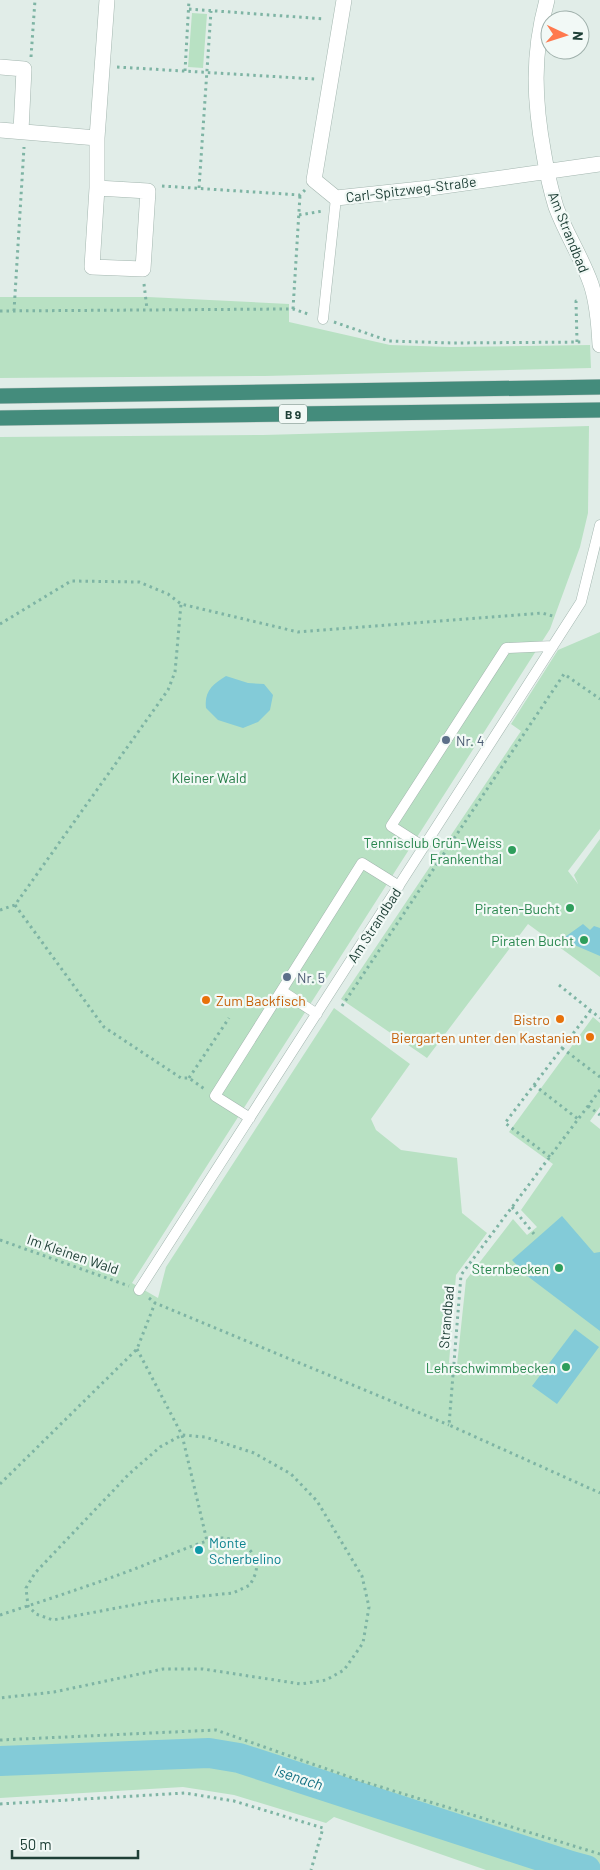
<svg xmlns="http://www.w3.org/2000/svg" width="600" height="1870" viewBox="0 0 600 1870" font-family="Barlow,sans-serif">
<rect width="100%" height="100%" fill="#e1ede8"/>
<path fill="#b8e1c3" d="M192,13L207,14L203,68L188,67Z
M0,297H148L289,304V322L390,345L450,347L590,345L591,368L265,376L0,378Z
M589,426L588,513L580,547L550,629L132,1283L158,1298L166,1267L334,1008L410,1064L371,1119L376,1130L401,1150L457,1158L462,1213L487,1233L456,1275L449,1363L457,1365L466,1280L513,1219L527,1235L537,1227L521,1210L553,1164L509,1132L593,1017L600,1023V1107L590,1121L600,1129V1870H486L334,1817L326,1823L234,1795L183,1787L0,1798V437L263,435Z
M600,632V829L568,871L578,884L574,875L600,839V977L528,924L427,1058L341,999L521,731L511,724L558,650Z"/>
<path fill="#83cbd8" d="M226,676L248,683L264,684L273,695L270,710L258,722L243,728L218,720L206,708C204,691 213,684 226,676Z
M583,924L590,930L594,926L600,928V956L572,944L565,937Z
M562,1216L594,1253L600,1252V1331L526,1275L512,1260Z
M575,1329L599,1347L557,1404L532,1386Z"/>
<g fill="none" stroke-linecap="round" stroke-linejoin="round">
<path stroke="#83cbd8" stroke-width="30" d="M0,1761L209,1753L239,1758L571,1866L586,1870"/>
<defs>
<path id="service" d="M323,319L336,198
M424,847L391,826L506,648L553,646
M282,991L317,1014
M250,1118L215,1096L362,863L399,886
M139,1290L581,602L600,525"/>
<path id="minor" d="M344,0L314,180L336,198L430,188L600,164
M547,0C532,54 534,101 544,155C547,173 551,191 556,207C566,234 582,258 591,284C597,302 599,325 600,345
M0,67L24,69L21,131
M0,130L97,138
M97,188L148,191L143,269L92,267L97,188V138L107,0"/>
<path id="trunk" d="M0,396L600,387
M0,418L600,410"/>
</defs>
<use href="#service" stroke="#a3b6af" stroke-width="11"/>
<use href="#minor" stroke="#a3b6af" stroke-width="16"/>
<use href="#trunk" stroke="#c0cac7" stroke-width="16"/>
<path stroke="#7eb4a4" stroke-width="3" stroke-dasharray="2.5 4" stroke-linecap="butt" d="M189,9L325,19
M31,57L35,0
M117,67L315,79
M185,71L189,0
M162,186L300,195L305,190
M199,188L211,11
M299,215L323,211
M144,284L147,309
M293,309L300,195
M0,311L286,309H293L311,315
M14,311L24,147
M334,322L389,341L453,343L584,342
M577,342L576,301H580
M0,624L71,581L139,582L168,594L181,604L298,632L542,613L556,617
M15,905L104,1027L181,1078H189L206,1090
M0,910L15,905L168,690L175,672L181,604
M559,985L600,1018
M342,1006L564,674L600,699
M562,1048L600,1077
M189,1078L229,1018
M534,1085L578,1119
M600,1090L461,1275L449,1425L600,1493
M588,1106L600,1115
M550,1157L505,1123L591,1010
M512,1207L534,1234
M0,1240L129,1286
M149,1298L155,1303L449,1425
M137,1349L182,1435L207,1541
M0,1484L137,1349L155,1303
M0,1615C46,1600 92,1585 137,1568C153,1562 209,1537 223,1538C240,1539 260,1552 256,1571C255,1576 252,1581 250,1585L233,1593L154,1601L53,1620L36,1614L28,1606L26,1588L35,1573L129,1474L160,1447L182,1435L205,1437L254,1453L291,1474L317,1501L362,1576L369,1607L363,1643L344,1670L326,1680L301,1684L203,1669H163L54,1692L0,1698
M0,1740L216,1730L358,1780L600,1854
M0,1804L185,1793L234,1801L323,1828L311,1870"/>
<use href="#service" stroke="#fff" stroke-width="10"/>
<use href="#minor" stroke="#fff" stroke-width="15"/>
<use href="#trunk" stroke="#448c7c" stroke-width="15"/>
</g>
<g fill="#5c6f8a" stroke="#f2f9f6" stroke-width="2">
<circle cx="446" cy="740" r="5"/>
<circle cx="287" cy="977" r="5"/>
</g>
<g fill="#2e9e5b" stroke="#f2f9f6" stroke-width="2">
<circle cx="512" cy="850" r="5"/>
<circle cx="570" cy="908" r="5"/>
<circle cx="584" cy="940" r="5"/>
<circle cx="559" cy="1268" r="5"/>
<circle cx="566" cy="1367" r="5"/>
</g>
<g fill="#e8710a" stroke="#f2f9f6" stroke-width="2">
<circle cx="206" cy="1000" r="5"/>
<circle cx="560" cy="1019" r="5"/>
<circle cx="590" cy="1037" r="5"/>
</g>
<circle fill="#0f9aa8" stroke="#f2f9f6" stroke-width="2" cx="199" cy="1550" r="5"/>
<g text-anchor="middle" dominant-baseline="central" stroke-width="4.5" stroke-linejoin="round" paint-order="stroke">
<rect fill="#f2f9f6" stroke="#5e7870" stroke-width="1" x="279" y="404.5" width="28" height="19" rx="4"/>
<g font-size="12" font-weight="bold" fill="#1f4037">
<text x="293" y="414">B 9</text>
</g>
<g font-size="14" fill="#1f4037" stroke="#f2f9f6">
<text transform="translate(411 189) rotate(-7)">Carl-Spitzweg-Straße</text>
<text transform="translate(569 232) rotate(68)">Am Strandbad</text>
<text transform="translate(374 925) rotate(-57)">Am Strandbad</text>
<text transform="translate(73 1254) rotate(19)">Im Kleinen Wald</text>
<text transform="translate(446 1317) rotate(-85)">Strandbad</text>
</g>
<g font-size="14" fill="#4e5e75" stroke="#f2f9f6" text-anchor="start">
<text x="456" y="740">Nr. 4</text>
<text x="297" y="977">Nr. 5</text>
</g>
<g font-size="14" fill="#257c47" stroke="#f2f9f6">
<text x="209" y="777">Kleiner Wald</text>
</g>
<g font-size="14" fill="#27864d" stroke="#f2f9f6" text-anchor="end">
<text x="502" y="842">Tennisclub Grün-Weiss<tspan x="502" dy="16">Frankenthal</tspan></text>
<text x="560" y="908">Piraten-Bucht</text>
<text x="574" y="940">Piraten Bucht</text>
<text x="549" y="1268">Sternbecken</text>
<text x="556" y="1367">Lehrschwimmbecken</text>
</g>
<g font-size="14" fill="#c56008" stroke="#f2f9f6" text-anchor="end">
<text x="216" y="1000" text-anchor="start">Zum Backfisch</text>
<text x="550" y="1019">Bistro</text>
<text x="580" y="1037">Biergarten unter den Kastanien</text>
</g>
<g font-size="14" fill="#0d838f" stroke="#f2f9f6" text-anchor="start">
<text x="209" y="1542">Monte<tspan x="209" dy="16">Scherbelino</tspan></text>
</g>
<g font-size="15" font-style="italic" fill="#137083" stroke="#f2f9f6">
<text transform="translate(299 1777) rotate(18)">Isenach</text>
</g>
</g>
<g transform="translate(565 35) rotate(94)"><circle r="24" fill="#f2f9f6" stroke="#9eafaa"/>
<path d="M0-4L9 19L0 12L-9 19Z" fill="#ff794e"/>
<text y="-8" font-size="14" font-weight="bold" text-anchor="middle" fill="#1f4037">N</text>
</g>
<path d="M12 1850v8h126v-8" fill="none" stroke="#1f4037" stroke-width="2.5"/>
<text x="20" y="1850" font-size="15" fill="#1f4037" stroke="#f2f9f6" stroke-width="4" paint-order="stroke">50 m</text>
</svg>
